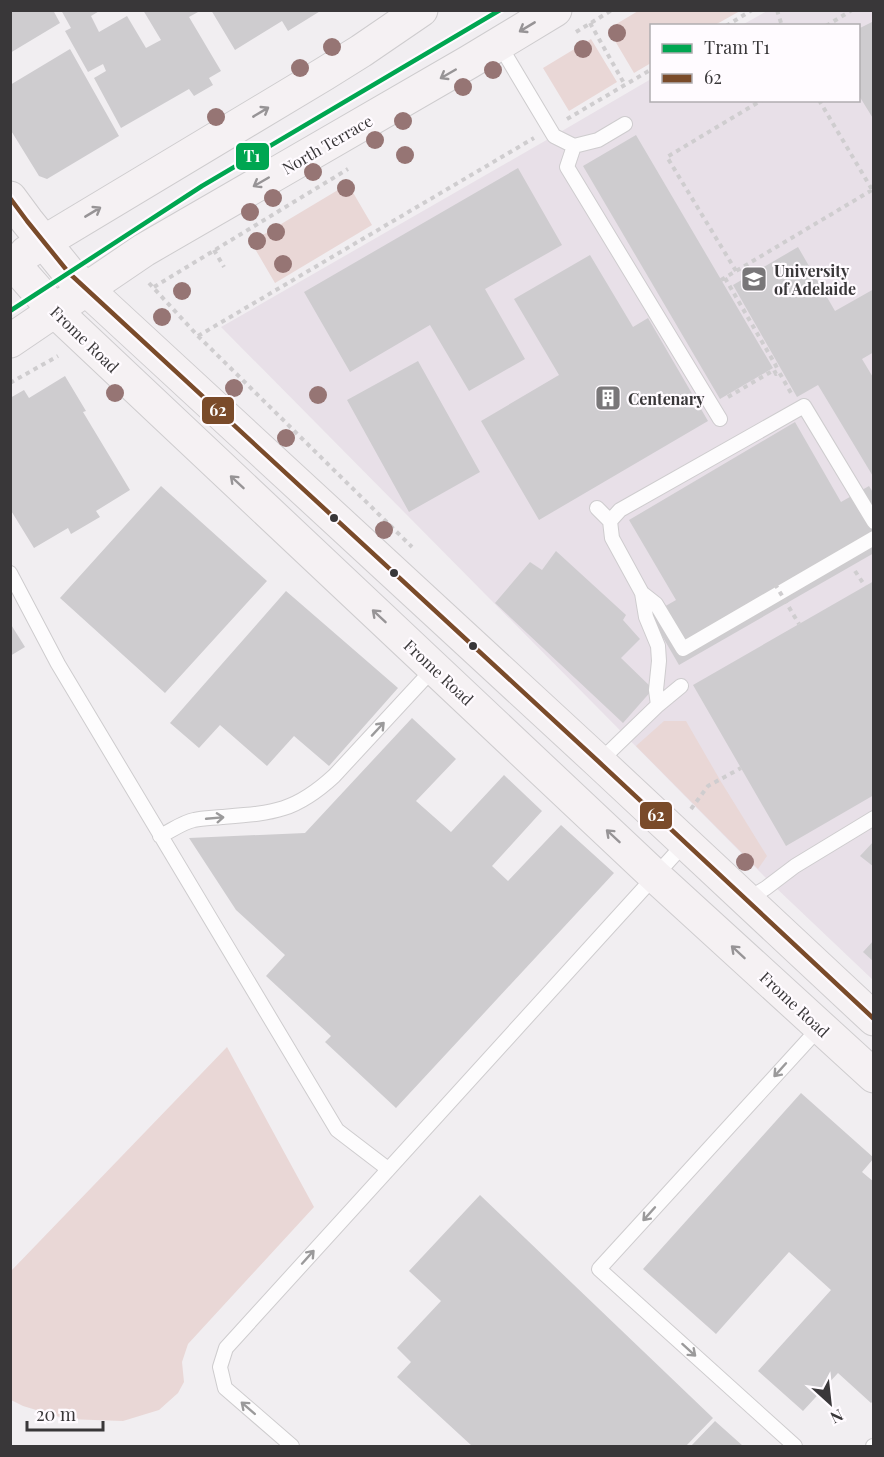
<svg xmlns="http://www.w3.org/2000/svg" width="884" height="1457" viewBox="0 0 884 1457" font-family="'Playfair Display',serif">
<rect width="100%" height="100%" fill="#f1eef1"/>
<path fill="#e8e0e8" d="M767,11H873V980L773,885L221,327L550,138L651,79L652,100H858V26L742,25Z"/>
<path fill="#e9d7d6" d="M638,11V10L740,11L715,25L652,26L651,63L634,73L608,29Z
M591,39L617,82L569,111L543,68Z
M348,184L372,225L275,283L251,242Z
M664,721H686L720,780L767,856L758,869L636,746Z
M227,1047L314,1207L188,1344L182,1362L184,1382L178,1393L159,1410L123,1421L66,1419L23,1406L11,1400V1271Z"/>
<path fill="#cecccf" d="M10,10H53L60,23L10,53Z
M61,10H101L91,16L99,32L127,16L146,48L161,40L143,10H197L198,12L189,17L221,71L209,78L213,85L194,96L189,89L121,128L94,78L106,71L103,64L88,72L65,31L71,28Z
M211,10H322L288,31L282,21L235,50Z
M874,21V120L858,94V29Z
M70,49L119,136L47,179L39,176L10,129V85Z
M636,135L773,368L720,399L583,166Z
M518,168L562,245L485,289L525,359L469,391L430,325L350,372L304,292Z
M798,247L835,311L874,289V352L862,359L874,379V478L818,385L797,397L733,285Z
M590,255L633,327L648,318L708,421L539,520L481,421L559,375L514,299Z
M418,361L480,472L409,512L347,400Z
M65,376L86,411L83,412L130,490L96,511L100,517L71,534L68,528L34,548L10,509V398L24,390L29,398Z
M795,422L841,502L869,486L874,494V553L679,665L650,615L676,600L629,520Z
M161,486L267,581L165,693L60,598Z
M556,551L626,615L623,620L640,639L621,658L653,689L623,723L495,603L530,562L542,570Z
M874,581V795L786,846L693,685Z
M286,591L398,688L329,766L294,736L267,766L220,725L199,748L170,723Z
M10,623L25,647L10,656Z
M412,718L456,759L416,801L451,832L504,775L542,811L492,866L508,881L561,825L614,873L396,1108L325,1042L331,1036L266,976L285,955L236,910L189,838L305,833Z
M874,841V867L860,856Z
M874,940V962L863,952Z
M801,1093L874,1158L862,1172L874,1182V1400L871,1403L838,1373L803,1411L758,1371L831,1290L789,1252L716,1334L643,1269Z
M480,1195L713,1418L686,1446H472L397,1377L411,1362L397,1348L441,1301L409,1271Z
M715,1421L743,1446H691Z"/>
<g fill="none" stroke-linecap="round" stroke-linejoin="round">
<defs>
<path id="lane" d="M499,44L554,136L574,146L598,140L625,124
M574,146L567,167L720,419
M597,508L610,521
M10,573L58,664L337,1130L388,1169
M642,593L656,604L683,649L874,538
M658,705L656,690L659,661L658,646L646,617L642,593L612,538L610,521L620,510L804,406L874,522
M599,762L658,705L681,686
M160,836C171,831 183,822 194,820C203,818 213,818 222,817C273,813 295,812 334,776L434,668
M746,900L766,888L795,866L874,818
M292,1446L225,1388L220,1367L226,1348L685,843
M795,1446L599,1269L820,1027
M873,1446H874"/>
<path id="secondary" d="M10,198L27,221L69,273L599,762L874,1019
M26,253L324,74L361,51L421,10
M10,260L55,311L655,876L874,1076
M10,341L144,250L469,62L555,10"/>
</defs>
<use href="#lane" stroke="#ceccce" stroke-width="16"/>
<use href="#secondary" stroke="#ceccce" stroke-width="35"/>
<path stroke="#cfcdcf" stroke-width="4" stroke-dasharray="4.5 4.5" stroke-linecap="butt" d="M777,10L782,26
M590,23L625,85
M726,26L752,10
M826,26L852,10
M576,32L612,10
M819,100L874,193
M567,119L652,69
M214,250L224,267
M736,271L667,157L762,100
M725,278L775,364L777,368L774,370L776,374L779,372L791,393
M721,280L872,190
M149,283L198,336L412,547
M154,287L348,169
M198,336L534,138
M10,383L58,356
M728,397L774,370
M855,571L865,586
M691,809L708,786L741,768"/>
<use href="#lane" stroke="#fdfcfd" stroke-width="14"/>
<use href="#secondary" stroke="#f5f1f3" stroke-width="33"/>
<path stroke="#cfcdcf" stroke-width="4" stroke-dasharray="4.5 4.5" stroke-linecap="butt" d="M775,584L799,624"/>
<defs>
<path id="bus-1" d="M10,198L27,221L69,273L599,762L874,1019"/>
</defs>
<use href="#bus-1" stroke="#fffbff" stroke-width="9"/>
<use href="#bus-1" stroke="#7a4b2a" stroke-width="4.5"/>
<defs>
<path id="tram-1" d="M10,311L202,186L500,10"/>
</defs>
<use href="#tram-1" stroke="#fffbff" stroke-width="9"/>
<use href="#tram-1" stroke="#00a651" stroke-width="4.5"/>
</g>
<g fill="#967574">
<circle cx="617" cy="33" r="9"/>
<circle cx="332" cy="47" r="9"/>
<circle cx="583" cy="49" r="9"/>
<circle cx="300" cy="68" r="9"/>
<circle cx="493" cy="70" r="9"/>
<circle cx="463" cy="87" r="9"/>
<circle cx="216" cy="117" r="9"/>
<circle cx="403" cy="121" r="9"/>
<circle cx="375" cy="140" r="9"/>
<circle cx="405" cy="155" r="9"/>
<circle cx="313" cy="172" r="9"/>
<circle cx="346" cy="188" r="9"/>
<circle cx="273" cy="198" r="9"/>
<circle cx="250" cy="212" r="9"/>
<circle cx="276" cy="232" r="9"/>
<circle cx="257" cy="241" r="9"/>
<circle cx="283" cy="264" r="9"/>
<circle cx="182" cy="291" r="9"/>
<circle cx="162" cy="317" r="9"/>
<circle cx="234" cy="388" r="9"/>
<circle cx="115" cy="393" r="9"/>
<circle cx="318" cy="395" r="9"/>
<circle cx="286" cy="438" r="9"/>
<circle cx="384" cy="530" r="9"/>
<circle cx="745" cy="862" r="9"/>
</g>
<defs><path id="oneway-shaft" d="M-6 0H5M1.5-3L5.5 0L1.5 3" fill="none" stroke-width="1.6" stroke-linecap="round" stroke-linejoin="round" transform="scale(1.5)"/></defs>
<g stroke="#979496">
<use href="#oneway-shaft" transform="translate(527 27) rotate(149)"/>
<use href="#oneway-shaft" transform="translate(448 74) rotate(150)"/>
<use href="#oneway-shaft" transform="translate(261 112) rotate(-31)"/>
<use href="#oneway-shaft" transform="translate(261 182) rotate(150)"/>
<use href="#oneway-shaft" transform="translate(93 212) rotate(-31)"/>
<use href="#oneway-shaft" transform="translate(237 482) rotate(-137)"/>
<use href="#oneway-shaft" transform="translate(379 616) rotate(-137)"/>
<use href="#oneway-shaft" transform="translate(613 836) rotate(-137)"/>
<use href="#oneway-shaft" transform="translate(738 952) rotate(-137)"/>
</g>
<g stroke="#9b9a9b">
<use href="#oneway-shaft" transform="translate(378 729) rotate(-47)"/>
<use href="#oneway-shaft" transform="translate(215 818) rotate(-5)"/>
<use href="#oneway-shaft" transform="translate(780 1070) rotate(132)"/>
<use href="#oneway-shaft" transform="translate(649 1214) rotate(132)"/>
<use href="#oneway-shaft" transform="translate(308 1257) rotate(-48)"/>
<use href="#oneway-shaft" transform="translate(689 1350) rotate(42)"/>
<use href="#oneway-shaft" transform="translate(248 1408) rotate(-139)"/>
</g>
<defs>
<symbol id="university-square" viewBox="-11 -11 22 22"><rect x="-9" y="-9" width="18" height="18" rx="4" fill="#797779" stroke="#fffbff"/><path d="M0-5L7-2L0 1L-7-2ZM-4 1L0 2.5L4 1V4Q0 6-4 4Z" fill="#fff"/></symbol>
<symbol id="building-square" viewBox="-11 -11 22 22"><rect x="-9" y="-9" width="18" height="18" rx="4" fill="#797779" stroke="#fffbff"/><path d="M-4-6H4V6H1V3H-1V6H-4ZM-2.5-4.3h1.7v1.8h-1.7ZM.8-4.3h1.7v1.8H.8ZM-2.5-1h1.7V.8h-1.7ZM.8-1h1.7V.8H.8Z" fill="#fff"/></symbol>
</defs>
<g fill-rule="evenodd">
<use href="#university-square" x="739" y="264" width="30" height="30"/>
<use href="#building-square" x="593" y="383" width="30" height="30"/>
</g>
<g fill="#393739" stroke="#fffbff" stroke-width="2">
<circle cx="334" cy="518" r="5"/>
<circle cx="394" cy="573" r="5"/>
<circle cx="473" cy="646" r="5"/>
</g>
<g text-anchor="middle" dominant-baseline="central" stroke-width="4.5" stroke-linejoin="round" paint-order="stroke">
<g font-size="16" fill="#393739" stroke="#fffbff">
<text transform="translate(327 144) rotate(-30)">North Terrace</text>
<text transform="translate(85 339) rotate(44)">Frome Road</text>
<text transform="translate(439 672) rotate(43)">Frome Road</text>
<text transform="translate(795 1004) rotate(43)">Frome Road</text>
</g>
<g font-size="16" font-weight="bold" fill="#393739" stroke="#fffbff" text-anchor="start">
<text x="774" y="270">University<tspan x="774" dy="18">of Adelaide</tspan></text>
<text x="628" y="398">Centenary</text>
</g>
</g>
<g stroke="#fffbff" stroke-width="2">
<rect x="235" y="142" width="35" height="29" rx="6" fill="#00a651"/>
<rect x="201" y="396" width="34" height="29" rx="6" fill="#7a4b2a"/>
<rect x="639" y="801" width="34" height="29" rx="6" fill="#7a4b2a"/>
</g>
<g font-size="16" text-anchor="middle" font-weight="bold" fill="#fff">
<text x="252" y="162">T1</text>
<text x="218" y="416">62</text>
<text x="656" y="821">62</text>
</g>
<rect width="884" height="1457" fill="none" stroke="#393739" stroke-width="24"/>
<rect x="650" y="24" width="210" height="78" fill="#fffbff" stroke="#b0adb0" stroke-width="1.5"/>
<rect x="662" y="44" width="30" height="9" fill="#00a651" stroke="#b0adb0" stroke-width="1.5"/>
<text x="704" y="54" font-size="18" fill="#393739">Tram T1</text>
<rect x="662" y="74" width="30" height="9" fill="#7a4b2a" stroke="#b0adb0" stroke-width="1.5"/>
<text x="704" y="84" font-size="18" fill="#393739">62</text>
<g transform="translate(830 1403) rotate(153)" stroke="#fffbff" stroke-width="4.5" paint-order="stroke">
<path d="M0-4.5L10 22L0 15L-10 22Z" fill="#393739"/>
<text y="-9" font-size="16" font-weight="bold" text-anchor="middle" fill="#393739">N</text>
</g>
<path d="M27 1421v9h76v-9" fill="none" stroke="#393739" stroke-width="3"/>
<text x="36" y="1421" font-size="18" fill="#393739" stroke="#fffbff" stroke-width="4.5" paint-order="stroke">20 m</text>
</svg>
